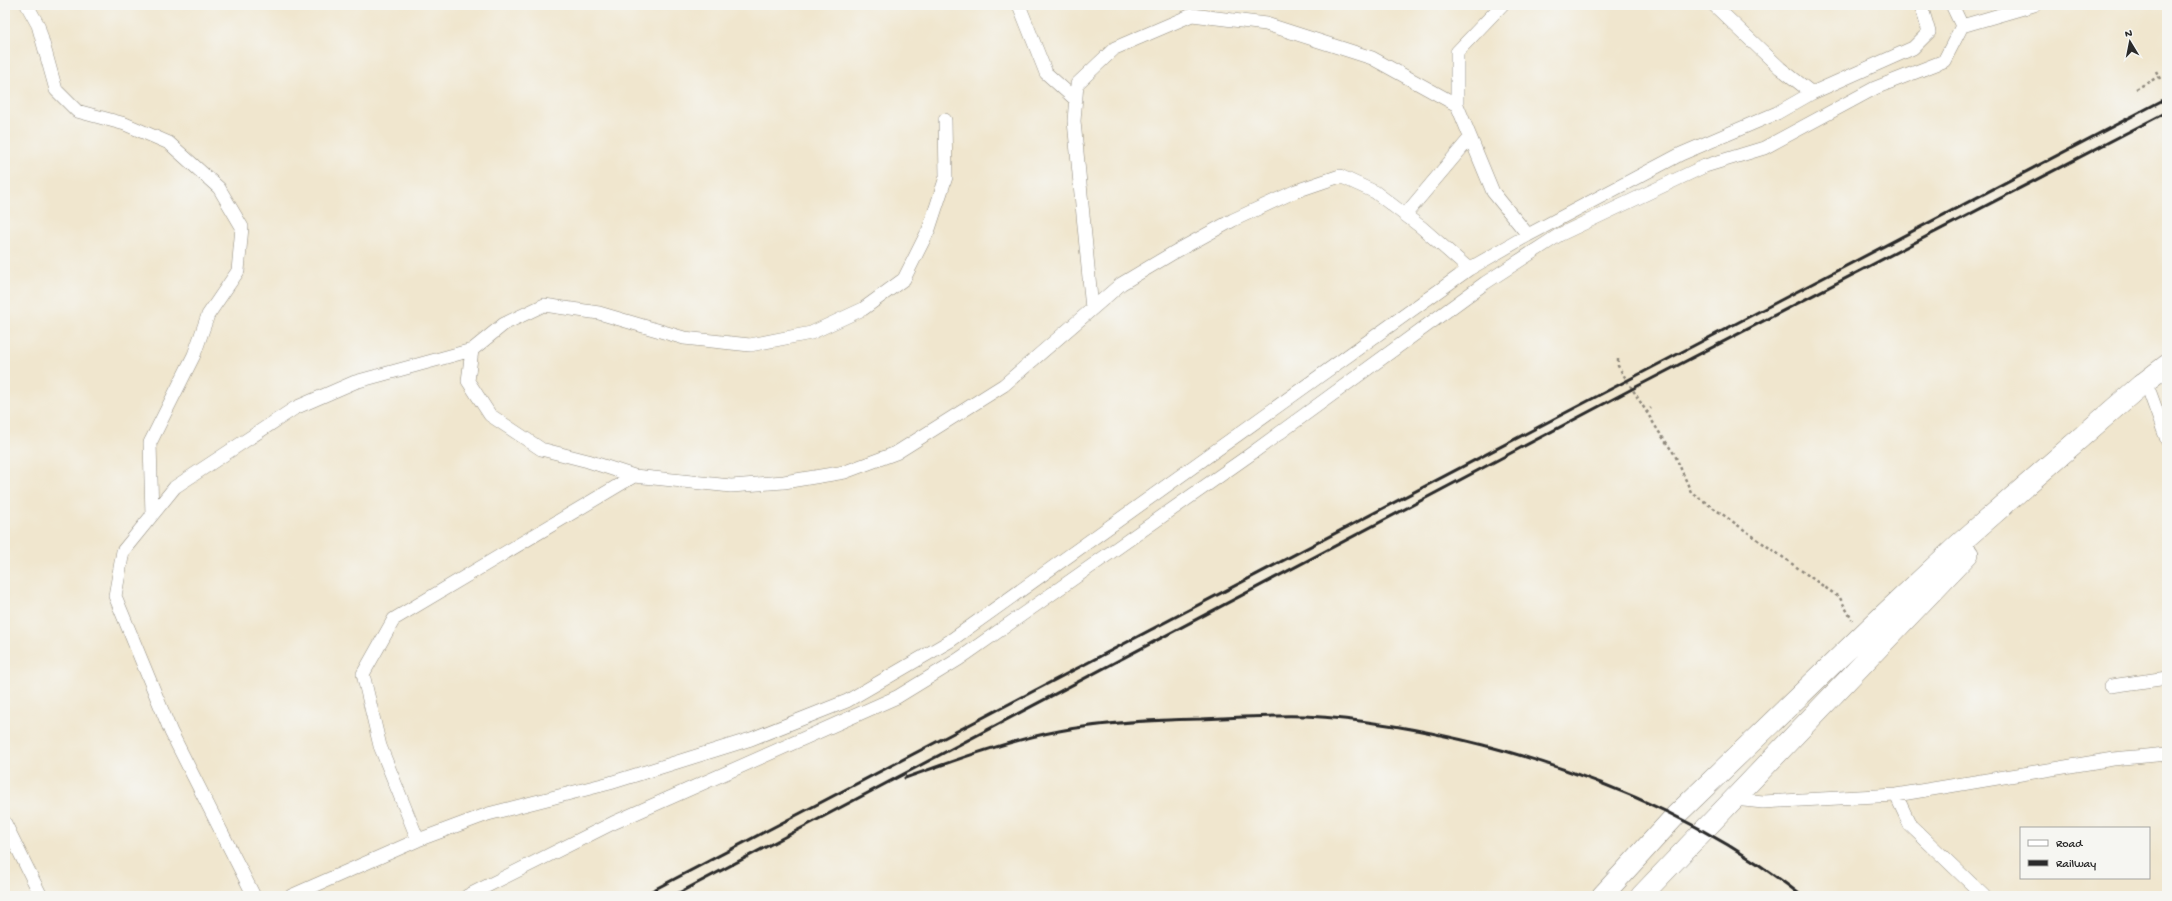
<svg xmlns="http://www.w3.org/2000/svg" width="2172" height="901" viewBox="0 0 2172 901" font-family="'Gochi Hand',sans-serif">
<rect width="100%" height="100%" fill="#f6f6f2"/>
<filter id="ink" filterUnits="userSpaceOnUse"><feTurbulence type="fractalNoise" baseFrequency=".025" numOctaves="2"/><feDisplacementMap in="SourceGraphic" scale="8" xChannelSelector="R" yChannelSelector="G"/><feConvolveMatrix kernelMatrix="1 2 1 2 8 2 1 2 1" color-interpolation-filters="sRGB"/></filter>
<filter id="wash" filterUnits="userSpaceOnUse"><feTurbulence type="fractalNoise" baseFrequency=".012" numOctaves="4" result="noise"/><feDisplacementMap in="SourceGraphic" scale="16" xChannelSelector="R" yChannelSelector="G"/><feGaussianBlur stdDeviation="0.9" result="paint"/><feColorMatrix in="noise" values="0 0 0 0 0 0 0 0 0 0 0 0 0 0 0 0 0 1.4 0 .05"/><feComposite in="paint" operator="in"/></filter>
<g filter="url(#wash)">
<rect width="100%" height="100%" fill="#f0e6ce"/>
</g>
<g filter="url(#ink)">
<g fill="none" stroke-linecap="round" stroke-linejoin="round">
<defs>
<path id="street" d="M27,5L38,25L56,90L77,111L125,124L169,143L219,188L242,227L238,271L208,315L194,355L150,443L152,515
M1019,5L1046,73L1076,100
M1502,5L1457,52V105L1493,192L1528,235
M1714,5L1780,68L1812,93
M1952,5L1962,26
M945,120L946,177L929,229L904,279L863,309L811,333L750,345L684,338L599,313L544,305L504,324L472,350L468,381L490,415L541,449L588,461L634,476L731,486L784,482L845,472L896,453L1004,385L1121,284L1173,253L1233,220L1296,191L1340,176L1375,192L1421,227L1469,269
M1405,215L1470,138
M1092,309L1074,121L1077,84L1115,48L1192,15L1266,24L1372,58L1457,105
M2150,393L2167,440
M2111,686L2167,678
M1896,795L1910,825L1984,896
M1734,799L1763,802L1896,795L2113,759L2167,754
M5,823L41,896
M418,840L380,746L363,674L394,619L634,476
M254,896L171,732L115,596L123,551L175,487L295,408L355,382L472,350
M291,896L418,840L488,814L610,783L751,739L847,701L950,641L1469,269L1528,235L1681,154L1777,113L1812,93L1913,48L1929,32L1921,5
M467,896L613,823L897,697L959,659L1248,456L1485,283L1559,235L1705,166L1764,148L1875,88L1944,61L1962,26L2034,5"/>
<path id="primary" d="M1602,896L1676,815L1877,621L1958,545L2141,385L2167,365
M1641,896L1968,554"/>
</defs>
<use href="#street" stroke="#8e887c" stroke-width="14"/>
<use href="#primary" stroke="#8e887c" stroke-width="22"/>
<path stroke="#8e887c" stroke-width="2.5" stroke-dasharray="3 3" stroke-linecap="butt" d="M2156,71L2161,81
M2136,89L2158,77
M2163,140L2167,138
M1618,359V366L1659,432L1675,455L1691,492L1840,598L1852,620
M1646,413L1651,408"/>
<use href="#street" stroke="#fff" stroke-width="13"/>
<use href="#primary" stroke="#fff" stroke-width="21"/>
<path stroke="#2b2b2b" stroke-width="3" d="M905,778C956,760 1006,741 1059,731C1105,722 1154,720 1201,719C1236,717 1271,715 1305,716C1366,719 1424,730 1483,745C1598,775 1708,822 1802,896
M642,896L2167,98
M673,896L1632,389L2167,112"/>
</g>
</g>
<rect width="2172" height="901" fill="none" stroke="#f6f6f2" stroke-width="20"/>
<rect x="2020" y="827" width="130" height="52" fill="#f6f6f2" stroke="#a5a5a2"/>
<rect x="2028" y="840" width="20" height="6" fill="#ffffff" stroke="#a5a5a2"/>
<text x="2056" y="847" font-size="12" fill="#2b2b2b">Road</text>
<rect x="2028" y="860" width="20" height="6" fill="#2b2b2b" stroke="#a5a5a2"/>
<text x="2056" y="867" font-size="12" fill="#2b2b2b">Railway</text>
<g transform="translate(2130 42) rotate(350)" stroke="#f6f6f2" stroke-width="3" paint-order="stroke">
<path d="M0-3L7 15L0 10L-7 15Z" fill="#2b2b2b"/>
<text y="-6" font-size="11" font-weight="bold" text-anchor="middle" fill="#2b2b2b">N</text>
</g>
</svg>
